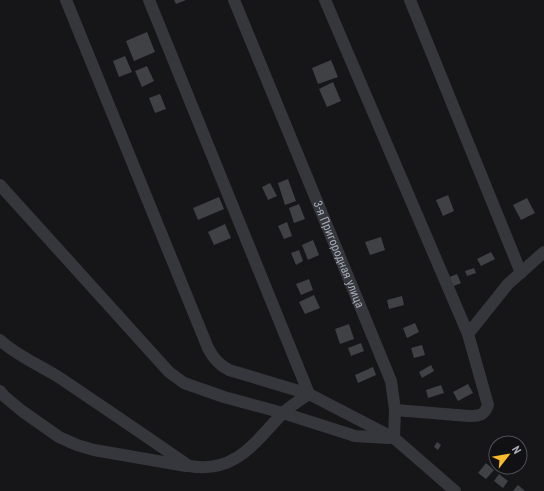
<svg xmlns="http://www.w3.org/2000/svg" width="544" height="491" viewBox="0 0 544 491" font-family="'Roboto Condensed',sans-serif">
<rect width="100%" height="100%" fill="#161618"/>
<path fill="#404145" d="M174,0H186L176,4Z
M147,32L155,52L134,61L126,41Z
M125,56L132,72L119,77L113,61Z
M331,60L338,77L318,84L312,68Z
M147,66L154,81L142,87L135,71Z
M333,82L341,101L327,107L319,89Z
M160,94L166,109L155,113L149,98Z
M288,179L296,201L285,205L278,183Z
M270,183L277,196L268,200L262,187Z
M448,195L454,211L443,216L436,200Z
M219,197L224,209L198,220L193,208Z
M527,198L535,213L521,220L513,205Z
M299,204L305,219L294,223L289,208Z
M287,222L292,236L284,239L278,226Z
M225,224L231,238L214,245L208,232Z
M381,237L385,250L370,255L365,242Z
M313,240L319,255L308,260L302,245Z
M299,250L303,261L296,265L291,253Z
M491,252L495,259L481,266L477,259Z
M474,268L476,273L467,276L465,271Z
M457,274L461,283L451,287L447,278Z
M309,279L313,290L301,295L296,284Z
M314,295L320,308L305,314L299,302Z
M402,296L404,305L389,309L387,300Z
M415,323L419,332L407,338L403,328Z
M349,324L354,339L340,344L335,329Z
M361,343L364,351L351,356L348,348Z
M422,345L425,355L414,358L411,348Z
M431,365L434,371L422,378L419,372Z
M373,367L376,375L358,383L355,375Z
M468,384L473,393L458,401L453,392Z
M441,385L444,393L428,398L426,390Z
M437,442L441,445L438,450L434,447Z
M486,463L494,470L486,479L478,473Z
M499,474L508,481L503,488L494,481Z
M518,485L525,491H513Z"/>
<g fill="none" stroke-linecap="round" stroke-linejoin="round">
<g stroke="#36373d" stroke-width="12">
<path d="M66,0L208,348C213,358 219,365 229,370L309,394L394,438"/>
<path id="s1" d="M234,0L391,381L395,410L394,438L455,491"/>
<path d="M325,0L468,334L508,284L544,252"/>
<path d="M410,0L521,273"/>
<path d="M0,185L169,372L184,383L224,397L283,413L355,436L389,438"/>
<path d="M0,340C17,356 40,365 60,378C103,407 146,436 189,466C235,474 254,443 282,414C290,406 300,400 309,394L149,0"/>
<path d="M0,391L4,396L22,411L59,437L77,445L94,450L186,466"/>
<path d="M395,410L469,416C479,416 484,416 488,405L468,334"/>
</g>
</g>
<g text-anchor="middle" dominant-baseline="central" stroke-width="3.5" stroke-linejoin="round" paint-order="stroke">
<g font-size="12" fill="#a7acb8" stroke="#111113">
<text stroke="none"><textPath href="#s1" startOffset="275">3-я Пригородная улица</textPath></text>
</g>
</g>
<g transform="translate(508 455) rotate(59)"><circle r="19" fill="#111113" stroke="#4d4f55"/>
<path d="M0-3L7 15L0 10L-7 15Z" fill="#f9ba2c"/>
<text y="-6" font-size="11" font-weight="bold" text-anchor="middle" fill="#a7acb8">N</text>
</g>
</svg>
